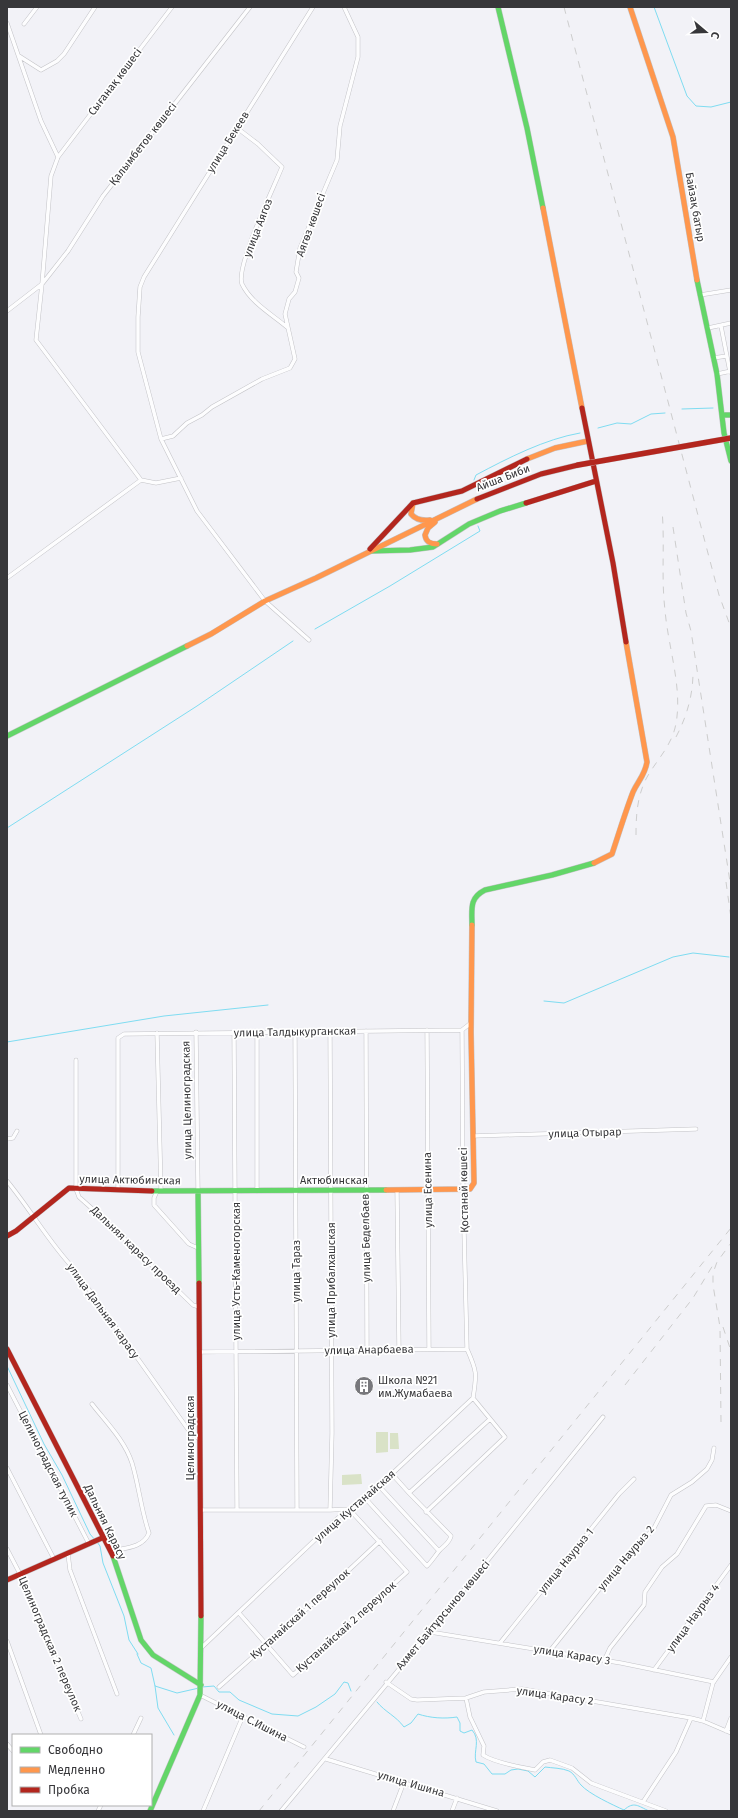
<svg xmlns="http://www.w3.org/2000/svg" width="738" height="1818" viewBox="0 0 738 1818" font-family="'Fira Sans',sans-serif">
<rect width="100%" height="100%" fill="#f2f2f7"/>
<path fill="#d9e2c7" d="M376,1432H388V1452L376,1453Z
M390,1433H398L399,1449H390Z
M361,1474L362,1484L342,1485V1475Z"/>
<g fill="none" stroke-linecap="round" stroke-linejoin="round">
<path stroke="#7fdcf1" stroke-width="1" d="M654,7L687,96L696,106L711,107L731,102
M682,409L713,408
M598,428L617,423L631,424L651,414L665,413
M474,480L476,475C508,458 545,439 580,433
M315,629L390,586L480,531L478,526
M7,828L197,706L293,641
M544,1001L564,1003L673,957L693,953L729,957
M7,1042L164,1016L268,1005
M7,1366L44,1444L62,1475L90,1534L95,1540
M97,1542L100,1546L103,1563L124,1616L129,1640L138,1654
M137,1654L141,1663L151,1668L155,1686L177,1693L199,1688
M155,1686L158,1708L174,1735
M202,1687L214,1686L219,1692H230L239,1700L272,1714L298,1716L316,1707L335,1694L344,1682L348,1683L351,1691
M377,1702C385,1712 396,1716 404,1727L411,1723L418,1714C430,1718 444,1719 457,1717L460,1723V1731L464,1733L472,1730C481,1740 473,1751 476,1762L484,1764L492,1774H505L511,1770L518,1769L528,1771L535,1777L545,1767C552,1768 562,1768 569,1771C575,1774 577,1781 581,1785C589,1794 613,1805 624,1810C634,1801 638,1806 649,1811"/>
<defs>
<path id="street" d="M7,23L41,121L58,157
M24,24L37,7
M19,56L41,70L57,61L64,54L95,7
M237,128L258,144L282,167C274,187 235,268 242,284C251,303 273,315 288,328
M700,295L731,290
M7,311L42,284L68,251L103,196L250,7
M721,326L730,372
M708,328L731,323
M713,358L727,356
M717,374L731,371
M161,439L173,436L187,423L202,415L212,407L262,379L290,368L295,359L285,314L289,299L295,292L299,278L296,272L300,248L337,160L340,126L358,57V37L344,7
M141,480L156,483L181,478
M7,578L141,480L36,340L42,284L51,176L58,157L172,7
M309,640L265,601L197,511L161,439L138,352V317L140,287L144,277L313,7
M427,1030L429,1349
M366,1031L367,1350
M196,1032L198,1191
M257,1032V1191
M295,1032L297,1509
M157,1033L161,1190
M234,1033L237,1509
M76,1060V1187
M473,1136L696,1129
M7,1139L13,1138L17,1131
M7,1181C31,1210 49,1243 75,1270L192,1435L200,1439
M76,1189L79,1197L107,1222L193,1305L199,1307
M118,1190V1038L124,1034L462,1030L471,1023
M397,1190L399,1349
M157,1191L154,1198V1205L189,1244L198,1248
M199,1352L467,1349
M7,1385L89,1544
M92,1404C106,1422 125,1441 132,1463C139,1486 141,1510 149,1533C143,1548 125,1548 111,1551
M7,1468L54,1559
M379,1486L439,1551
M409,1493L490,1419
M365,1498L427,1566C432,1561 435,1556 439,1551C444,1545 449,1544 451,1536L409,1493L392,1474
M200,1510H330
M426,1512L505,1437L473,1398
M7,1549L20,1574L81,1719
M68,1554L70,1570L117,1694
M239,1613L293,1675L407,1572L349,1509L330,1510L332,1433L330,1032
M430,1632L621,1663L714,1682
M7,1641L41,1735
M500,1643L619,1494L634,1479
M201,1648L338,1518L379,1486L473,1398C477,1374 477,1371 467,1349L463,1190L462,1030
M549,1652L601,1587L654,1528L671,1495L692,1482L707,1469L712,1460L714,1448
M604,1661L610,1648L644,1605L645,1592L662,1567L677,1554L706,1506L716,1505L731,1511
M654,1670L731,1565
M386,1682L411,1699L417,1700L466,1698L484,1692L522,1689L691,1718L703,1721L731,1733
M219,1687L320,1597L380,1541
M200,1695L304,1747
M466,1698L470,1717L484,1746L483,1755C495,1763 520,1767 535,1770L543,1762L550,1760L572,1768L591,1783L666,1811
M731,1718L726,1731L731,1727
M703,1721L713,1683L731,1657
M133,1735L141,1718
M7,1744L13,1751
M326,1759L497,1811
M643,1802L676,1752L691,1718
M98,1811L101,1805
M203,1811L243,1716
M281,1811L430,1632L603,1417
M393,1811L404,1782
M452,1811L457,1798"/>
<path id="fast" d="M498,7L527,128L543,208
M697,280L717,374L724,433L731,461
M722,415H731
M370,551L410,550L433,547L469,524L500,511L526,503
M7,736L187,646
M472,925C472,909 469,898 485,890L552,875L594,863
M152,1191L386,1190
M198,1191L199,1283
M113,1556L141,1640L153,1655L201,1685
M150,1811L200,1695L201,1616"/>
<path id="slow" d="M630,7L673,137L697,280
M543,208L582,408
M527,459L555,448L588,441
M413,503L411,514C416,520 422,521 430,520
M435,522L428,528L425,535C426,542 430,544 437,544
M187,646L211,634L265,601L316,578L477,499
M594,863L612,854C619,833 625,813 633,792C638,781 645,775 647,762L626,642
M386,1190L470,1189L474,1183L471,1033L472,925"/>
<path id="jam" d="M582,408L613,563L626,642
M477,499L541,474L578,465
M526,503L596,481
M370,549L413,503L462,491L527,459
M7,1236L16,1231L69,1188L152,1191
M199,1283L201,1616
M7,1349L113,1556
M7,1580L102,1538"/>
</defs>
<use href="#street" stroke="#c3c3c7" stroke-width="4.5"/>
<use href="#fast" stroke="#c3c3c7" stroke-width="6"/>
<use href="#slow" stroke="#c3c3c7" stroke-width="6"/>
<use href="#jam" stroke="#c3c3c7" stroke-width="6"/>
<use href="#street" stroke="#fdfdfe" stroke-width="3.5"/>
<use href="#fast" stroke="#63d668" stroke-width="5"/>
<use href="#slow" stroke="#ff974d" stroke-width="5"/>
<use href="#jam" stroke="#b3261e" stroke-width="5"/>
<path stroke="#cdcdcd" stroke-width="1" stroke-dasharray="7 7" stroke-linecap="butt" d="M564,7L719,595L731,628
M673,527L686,613L691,631L731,888
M676,737C687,716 693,695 693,672
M636,835C636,816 637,797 646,779C655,762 670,748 675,728C684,691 668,648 665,610C661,577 665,543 662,510
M726,882L731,918
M723,1327L731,1351
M625,1385L693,1298L713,1265
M721,1422L720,1327L713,1285V1273L717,1262L731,1243
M259,1811L731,1228"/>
<defs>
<path id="jam-bridge" d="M578,465L731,438"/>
</defs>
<use href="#jam-bridge" stroke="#ceced1" stroke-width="6" stroke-linecap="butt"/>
<use href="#jam-bridge" stroke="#b3261e" stroke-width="5.5"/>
</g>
<defs>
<symbol id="building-disc" viewBox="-11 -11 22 22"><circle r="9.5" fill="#78787c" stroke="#fff"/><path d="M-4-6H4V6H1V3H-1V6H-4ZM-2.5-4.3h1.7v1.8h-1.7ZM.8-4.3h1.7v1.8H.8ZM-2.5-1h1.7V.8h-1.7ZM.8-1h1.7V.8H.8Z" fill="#fff"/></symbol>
</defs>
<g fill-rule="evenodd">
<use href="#building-disc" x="353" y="1375" width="22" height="22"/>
</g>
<g text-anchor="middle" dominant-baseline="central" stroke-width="3.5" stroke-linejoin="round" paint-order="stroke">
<g font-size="11" fill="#37373a" stroke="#fff">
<text transform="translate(115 82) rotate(-53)">Сығанақ көшесі</text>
<text transform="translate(228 142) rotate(-58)">улица Бекеев</text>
<text transform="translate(143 144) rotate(-52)">Қалымбетов көшесі</text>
<text transform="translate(695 207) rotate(80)">Байзақ батыр</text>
<text transform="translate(311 225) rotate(-70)">Аягөз көшесі</text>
<text transform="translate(258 228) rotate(-69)">улица Аягоз</text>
<text transform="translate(503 478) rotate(-21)">Айша Биби</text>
<text transform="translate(295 1032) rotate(-1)">улица Талдыкурганская</text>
<text transform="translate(187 1100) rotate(-91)">улица Целиноградская</text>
<text transform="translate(585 1133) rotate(-2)">улица Отырар</text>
<text transform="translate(130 1180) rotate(1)">улица Актюбинская</text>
<text x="334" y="1180">Актюбинская</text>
<text transform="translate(428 1190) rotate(-91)">улица Есенина</text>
<text transform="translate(464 1190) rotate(-91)">Қостанай көшесі</text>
<text transform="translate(366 1238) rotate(-91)">улица Беделбаев</text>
<text transform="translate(136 1250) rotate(44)">Дальняя карасу проезд</text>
<text transform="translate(236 1271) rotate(-90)">улица Усть-Каменогорская</text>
<text transform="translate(296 1271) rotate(-90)">улица Тараз</text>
<text transform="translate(331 1280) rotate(-90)">улица Прибалхашская</text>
<text transform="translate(103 1311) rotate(54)">улица Дальняя карасу</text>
<text transform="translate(369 1350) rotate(-1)">улица Анарбаева</text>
<text transform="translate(190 1438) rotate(-90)">Целиноградская</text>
<text transform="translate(48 1464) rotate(63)">Целиноградская тупик</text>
<text transform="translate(355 1506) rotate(-41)">улица Кустанайская</text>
<text transform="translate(105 1522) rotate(64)">Дальняя Карасу</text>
<text transform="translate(626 1558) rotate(-50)">улица Наурыз 2</text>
<text transform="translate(566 1561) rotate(-51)">улица Наурыз 1</text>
<text transform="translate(300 1614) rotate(-42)">Кустанайскай 1 переулок</text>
<text transform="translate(443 1615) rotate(-50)">Ахмет Байтұрсынов көшесі</text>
<text transform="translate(693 1618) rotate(-54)">улица Наурыз 4</text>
<text transform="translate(346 1627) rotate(-42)">Кустанайскай 2 переулок</text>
<text transform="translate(50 1644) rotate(67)">Целиноградская 2 переулок</text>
<text transform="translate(572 1655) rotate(9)">улица Карасу 3</text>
<text transform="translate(555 1696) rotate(8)">улица Карасу 2</text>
<text transform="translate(252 1721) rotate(27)">улица С.Ишина</text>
<text transform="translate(411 1784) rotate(16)">улица Ишина</text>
</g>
<g font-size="11" fill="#37373a" stroke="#fff" text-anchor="start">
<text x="378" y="1380">Школа №21<tspan x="378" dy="13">им.Жумабаева</tspan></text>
</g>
</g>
<rect width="738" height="1818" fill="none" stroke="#37373a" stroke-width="16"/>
<rect x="12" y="1734" width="140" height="72" fill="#ffffff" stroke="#afafb0"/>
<rect x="20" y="1747" width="20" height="6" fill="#63d668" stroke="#afafb0"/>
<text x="48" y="1754" font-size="12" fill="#37373a">Свободно</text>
<rect x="20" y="1767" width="20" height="6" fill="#ff974d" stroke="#afafb0"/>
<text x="48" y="1774" font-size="12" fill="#37373a">Медленно</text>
<rect x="20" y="1787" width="20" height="6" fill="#b3261e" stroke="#afafb0"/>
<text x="48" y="1794" font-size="12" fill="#37373a">Пробка</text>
<g transform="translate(706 32) rotate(109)" stroke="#ffffff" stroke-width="3" paint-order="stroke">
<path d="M0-3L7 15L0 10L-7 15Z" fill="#37373a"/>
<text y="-6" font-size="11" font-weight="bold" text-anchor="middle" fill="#37373a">С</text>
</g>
</svg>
